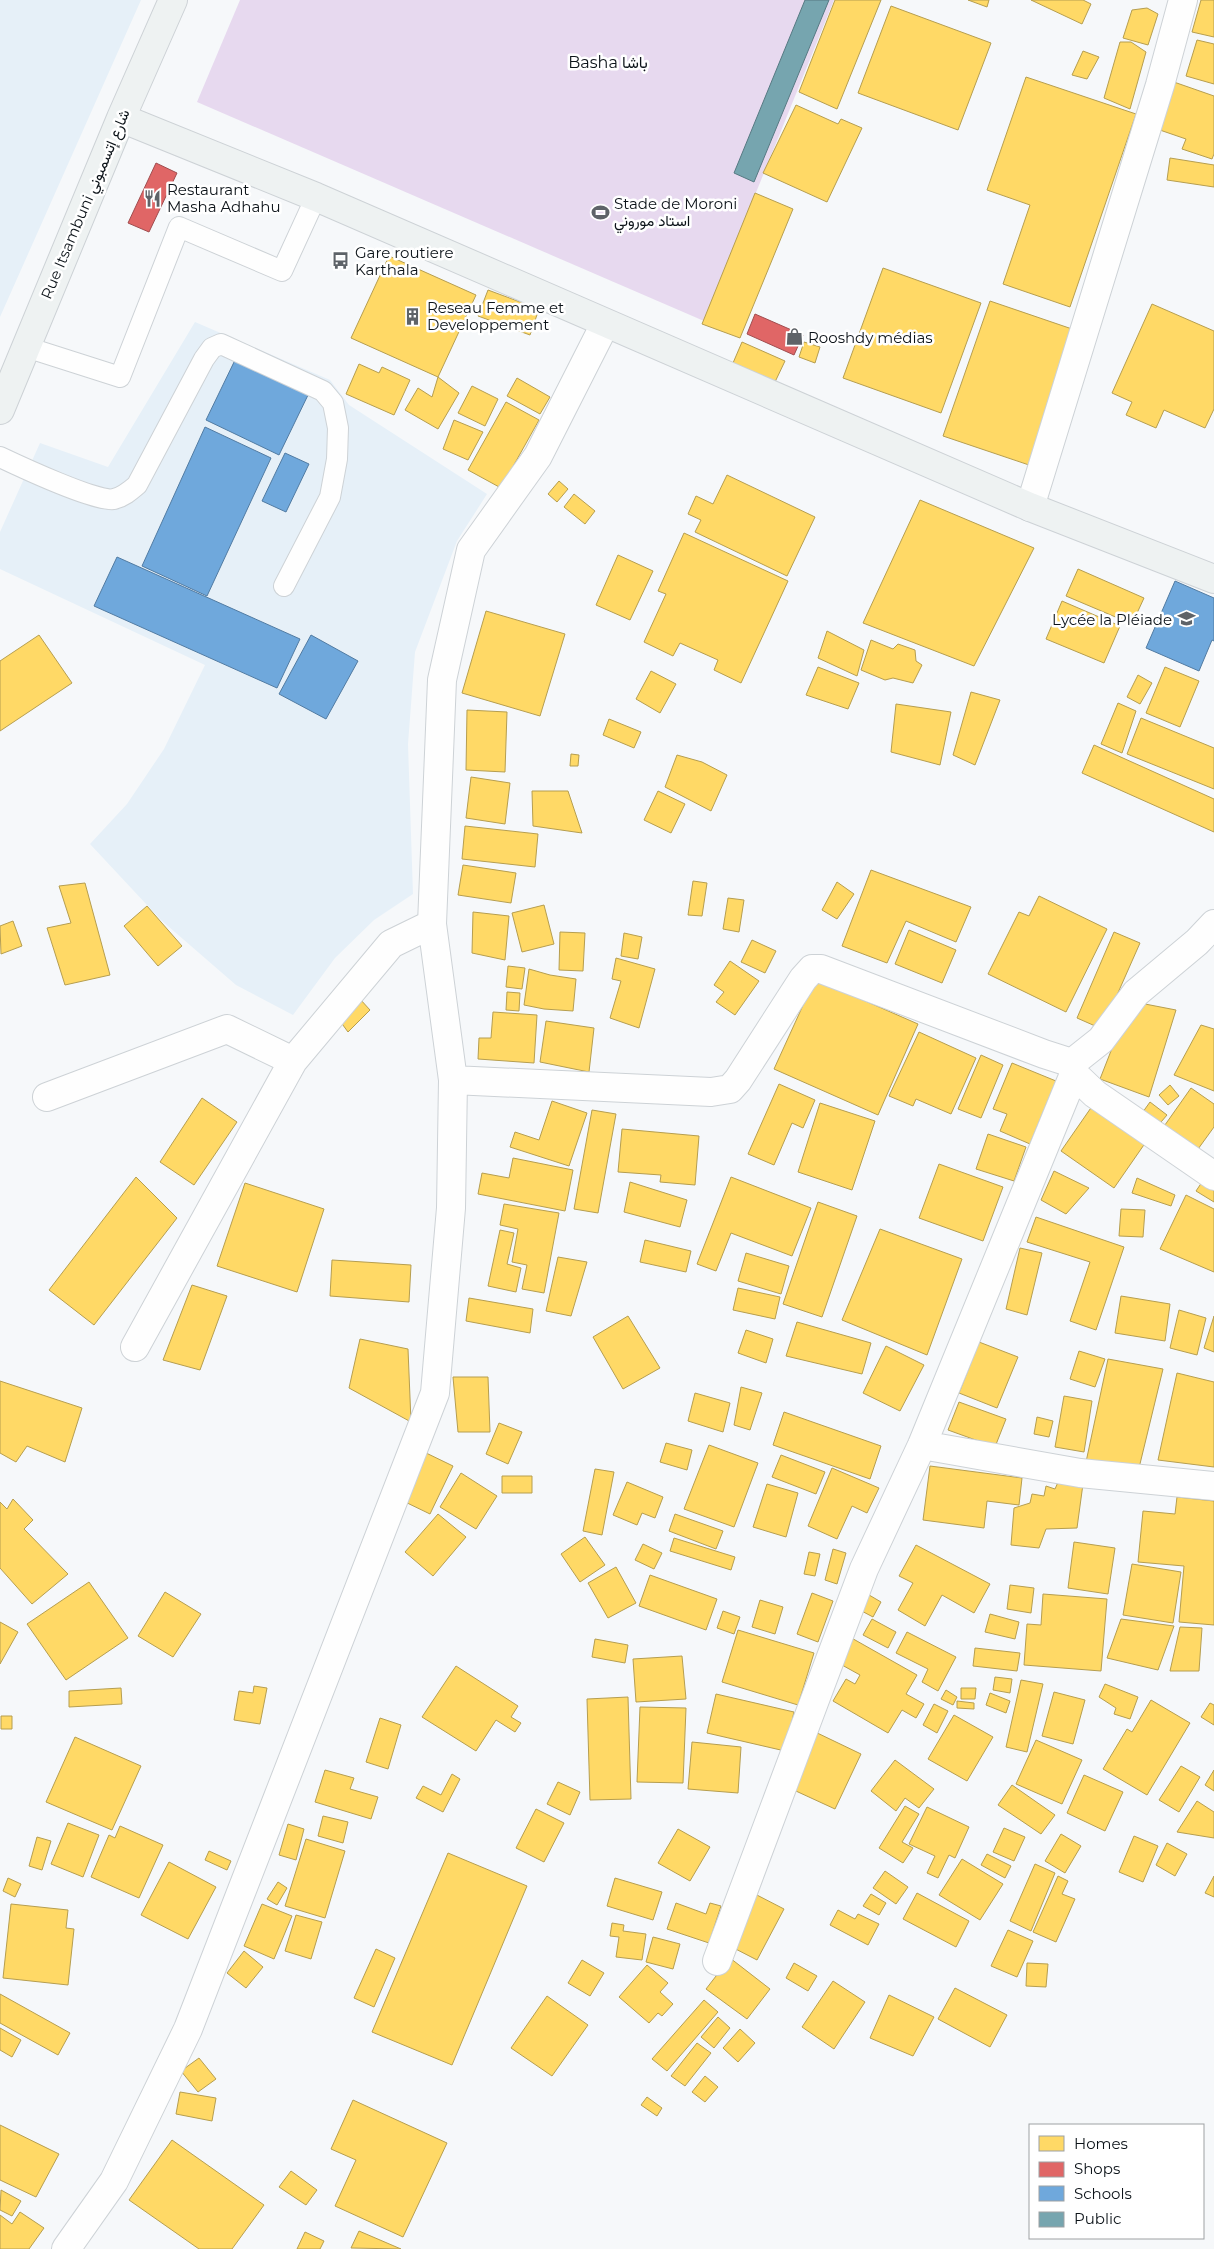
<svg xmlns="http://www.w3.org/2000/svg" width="1214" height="2249" viewBox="0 0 1214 2249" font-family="Montserrat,Vazirmatn,sans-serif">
<rect width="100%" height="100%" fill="#f6f8fa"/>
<path fill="#e6f0f8" d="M0,0H141L0,317Z
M195,322L330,380L349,405L487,494L457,541L415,652L408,744L413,894L374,920L335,958L293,1015L236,985L161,920L90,844L127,804L164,749L205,665L0,569V532L40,443L108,467Z"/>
<path fill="#e7d9ef" d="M240,0H834L704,321L197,102Z"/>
<path fill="#ffd966" stroke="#b69e4f" d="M835,0H881L837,109L799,92Z
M968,0H989L987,7Z
M1031,0H1083L1091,4L1082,24Z
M1201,0H1214V37L1192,32Z
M891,6L991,43L958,130L858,93Z
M1147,8L1158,14L1148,45L1123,38L1132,10Z
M1197,40L1214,44V84L1186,76Z
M1120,42H1131L1146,52L1130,109L1104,98Z
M1083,51L1099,57L1087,79L1072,75Z
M1026,77L1136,114L1070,307L1003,284L1030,205L987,190Z
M1171,81L1214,96V154L1212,159L1182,149L1186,139L1154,128Z
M796,105L838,124L841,119L862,128L827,202L763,173Z
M1170,158L1214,165V187L1167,180Z
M755,193L793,209L740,338L702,324Z
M389,256L476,295L438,377L351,338Z
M883,268L981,303L941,413L843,378Z
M488,290L539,309L530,335L478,316Z
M990,301L1075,330L1029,465L943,436Z
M1152,304L1214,331V409L1205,428L1164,410L1156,428L1126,415L1132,402L1112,393Z
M742,342L785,361L775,382L733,363Z
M804,342L820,347L815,363L799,357Z
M359,364L379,373L382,367L410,380L394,415L346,394Z
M438,377L459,393L438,429L405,410L418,388L432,397Z
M517,378L550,397L540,414L507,396Z
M472,386L498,399L485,426L458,413Z
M506,402L539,420L501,488L468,470Z
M454,420L483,432L468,460L443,449Z
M727,475L815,517L787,576L695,532L701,520L688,514L696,496L713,504Z
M559,481L568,489L557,502L548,494Z
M574,494L595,511L585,524L564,507Z
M920,500L1034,548L974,666L863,623Z
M684,533L788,581L741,683L714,670L718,660L680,643L673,656L644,642L666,594L658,591Z
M618,555L653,571L630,620L596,605Z
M1078,569L1144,598L1132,624L1066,596Z
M1062,601L1120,626L1104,663L1046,639Z
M486,611L565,634L540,716L462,693Z
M827,631L864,650L857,676L818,658Z
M39,635L72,683L0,731V661Z
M871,640L893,649L898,644L915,650L916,661L922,665L913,683L893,678L885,680L861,670Z
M818,667L859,683L848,709L806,695Z
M1165,667L1199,681L1180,727L1146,713Z
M651,671L676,684L660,713L636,699Z
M1138,675L1152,683L1140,704L1127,697Z
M971,692L1000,700L975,765L953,755Z
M1118,703L1136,711L1122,753L1101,744Z
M896,704L951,712L940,765L891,752Z
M467,710L507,712L505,772L466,770Z
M1141,718L1214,748V789L1127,754Z
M609,719L641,732L634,748L603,735Z
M1094,745L1214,799V832L1082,773Z
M571,754L579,755L578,766H570Z
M677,755L702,762L727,775L711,811L665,787Z
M471,777L510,783L505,824L466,818Z
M532,791H568L582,833L533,826Z
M658,791L685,804L671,833L644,820Z
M465,826L538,834L535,867L462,859Z
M463,865L516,873L511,903L458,895Z
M871,870L971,907L956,942L906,921L887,963L842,946Z
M693,881L707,883L702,916L688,915Z
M837,882L854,894L837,919L822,910Z
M85,883L110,975L65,985L47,928L71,923L59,886Z
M1039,896L1107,929L1066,1012L988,974L1019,912L1029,916Z
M728,898L744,900L739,932L723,929Z
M544,905L554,944L522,952L512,913Z
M147,906L182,946L158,966L124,926Z
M473,912L509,916L505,960L472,953Z
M13,921L22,946L1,954L0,926Z
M909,930L956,950L942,983L895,964Z
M560,932L585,933L583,971L559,970Z
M1114,932L1140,943L1102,1029L1077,1018Z
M624,933L642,937L638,959L621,956Z
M752,940L776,951L765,973L741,962Z
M616,958L655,969L639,1028L610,1018L621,981L612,979Z
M730,961L759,981L735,1015L716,1002L724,992L714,985Z
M508,966L525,968L522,989L506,987Z
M529,969L550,975L576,979L573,1011L544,1009L524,1005Z
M815,979L918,1024L878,1115L774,1069Z
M507,992L520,993L519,1011L506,1010Z
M360,999L370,1010L348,1032L340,1021Z
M1145,1004L1176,1010L1149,1097L1100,1079L1118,1033Z
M493,1012L537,1015L534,1063L478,1059L479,1038H491Z
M546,1021L594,1028L589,1072L540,1062Z
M1201,1025L1214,1029V1091L1174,1075Z
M919,1032L976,1058L951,1114L916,1099L913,1106L889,1096Z
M981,1055L1003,1065L981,1118L958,1109Z
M1012,1063L1056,1081L1030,1144L1000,1131L1007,1114L993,1109Z
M779,1084L815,1100L803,1128L792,1123L774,1165L748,1154Z
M1170,1085L1179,1096L1168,1105L1159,1095Z
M1191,1088L1214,1104V1127L1193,1156L1160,1132Z
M202,1098L237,1122L194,1185L160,1162Z
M552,1101L587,1113L569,1166L510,1147L515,1132L539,1140Z
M1095,1102L1148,1139L1114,1188L1061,1151Z
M1150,1102L1167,1115L1156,1128L1140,1116Z
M820,1103L875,1121L852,1190L798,1172Z
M592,1110L616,1114L598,1213L574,1209Z
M622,1129L699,1136L695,1185L660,1182L661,1175L618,1172Z
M988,1134L1026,1147L1014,1181L976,1169Z
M513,1158L573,1170L565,1211L478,1194L482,1173L509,1178Z
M939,1164L1003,1187L983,1241L919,1218Z
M1054,1171L1089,1188L1066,1214L1041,1200Z
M1206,1176L1214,1181V1202L1196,1191Z
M136,1177L177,1218L94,1325L49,1290Z
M731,1177L811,1208L792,1256L731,1233L716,1271L697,1264Z
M1137,1178L1175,1195L1171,1206L1132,1193Z
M630,1182L687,1200L680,1227L624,1212Z
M245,1183L324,1209L297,1292L217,1266Z
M1186,1195L1214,1209V1272L1160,1249Z
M818,1202L857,1216L822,1317L783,1304Z
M504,1204L559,1213L544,1293L522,1289L527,1265L512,1262L518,1229L500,1225Z
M1121,1209L1145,1210L1143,1237L1119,1236Z
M1036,1217L1124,1247L1096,1330L1070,1321L1090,1262L1027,1242Z
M880,1229L962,1259L927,1355L842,1320Z
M500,1230L514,1233L507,1264L521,1268L516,1292L488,1286Z
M645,1240L691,1251L686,1272L640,1262Z
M1020,1248L1042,1253L1027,1315L1006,1309Z
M746,1253L789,1266L781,1294L738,1281Z
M558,1257L587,1262L571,1316L546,1311Z
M332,1260L411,1265L409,1302L330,1296Z
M192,1285L227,1296L200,1370L163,1360Z
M738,1288L780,1297L775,1319L733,1310Z
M1121,1296L1170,1304L1165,1341L1115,1333Z
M469,1298L533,1309L530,1333L466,1321Z
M1179,1310L1206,1318L1197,1355L1170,1348Z
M628,1316L660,1368L623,1389L593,1337Z
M1214,1316V1352L1204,1348Z
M797,1322L871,1343L862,1374L786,1356Z
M746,1330L773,1339L766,1363L738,1353Z
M360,1339L408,1349L411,1422L349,1388Z
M979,1342L1018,1357L997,1408L959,1393Z
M886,1346L924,1365L900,1411L863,1393Z
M1079,1351L1105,1359L1095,1387L1070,1379Z
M1108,1359L1163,1369L1139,1468L1086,1462Z
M1177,1373L1214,1382V1467L1158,1460Z
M453,1377H488L490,1432H458Z
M0,1381L82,1408L65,1462L27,1446L16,1462L0,1453Z
M741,1387L762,1393L750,1430L734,1425Z
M695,1393L730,1403L723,1432L688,1421Z
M1064,1396L1092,1401L1084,1452L1055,1447Z
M959,1402L1006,1419L995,1447L948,1430Z
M784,1412L881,1446L870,1479L773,1445Z
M1037,1417L1053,1421L1049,1437L1034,1434Z
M499,1423L522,1432L508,1464L486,1454Z
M666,1443L692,1450L687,1470L660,1462Z
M709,1445L758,1463L734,1527L684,1509Z
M422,1451L453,1466L430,1514L399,1499Z
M781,1455L825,1472L816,1494L772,1477Z
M930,1466L1022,1478L1019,1505L987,1501L984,1528L923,1520Z
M832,1468L879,1488L867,1513L852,1506L837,1539L808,1526Z
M595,1469L614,1472L602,1535L583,1531Z
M461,1473L497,1496L476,1529L440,1507Z
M502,1476H532V1493H502Z
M1059,1480L1083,1484L1077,1528L1046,1529L1039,1548L1011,1545L1014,1508L1030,1503L1032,1494L1044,1496L1046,1486L1055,1489Z
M627,1482L663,1497L655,1518L642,1513L637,1525L613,1515Z
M767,1484L798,1493L786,1537L753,1527Z
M1177,1497L1214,1501V1625L1179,1622L1184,1566L1138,1562L1143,1511L1175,1514Z
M13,1499L33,1520L24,1529L68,1574L32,1604L0,1568V1502L7,1509Z
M438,1514L466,1537L433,1576L405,1552Z
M675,1514L723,1531L716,1549L669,1531Z
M585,1537L605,1565L580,1582L561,1554Z
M674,1538L735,1557L731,1570L670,1551Z
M1074,1542L1115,1548L1108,1594L1068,1588Z
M643,1544L662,1553L654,1569L635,1560Z
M916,1545L990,1584L974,1613L942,1595L925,1626L898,1610L913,1583L899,1576Z
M833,1549L846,1553L837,1584L825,1580Z
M809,1552L820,1554L815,1576L804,1574Z
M1132,1564L1181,1572L1173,1623L1123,1615Z
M616,1567L636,1603L608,1618L588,1583Z
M650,1575L717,1599L706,1630L639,1606Z
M89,1582L128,1638L66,1680L27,1624Z
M1010,1585L1034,1588L1031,1613L1007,1609Z
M165,1592L201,1614L173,1657L138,1636Z
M864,1592L881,1602L873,1617L856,1608Z
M812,1593L833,1601L818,1642L797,1634Z
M1043,1594L1107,1599L1101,1671L1024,1665L1027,1624L1041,1625Z
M760,1600L783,1607L775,1634L752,1627Z
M723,1611L740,1617L734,1634L717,1628Z
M990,1614L1019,1622L1015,1639L985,1632Z
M872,1619L896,1632L888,1648L863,1635Z
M1121,1619L1174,1626L1158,1670L1107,1658Z
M0,1622L18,1632L0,1664Z
M1180,1627L1202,1628L1199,1671H1170Z
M738,1630L814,1653L798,1705L722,1682Z
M907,1632L956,1657L938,1691L922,1682L928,1669L896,1653Z
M848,1636L917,1675L906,1694L924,1704L916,1718L902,1710L888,1733L833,1701L846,1679L855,1684L860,1675L833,1660Z
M595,1639L628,1645L625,1663L592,1657Z
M975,1648L1020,1653L1017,1671L973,1666Z
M682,1656L686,1699L636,1702L633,1659Z
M456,1666L518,1706L511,1717L521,1723L515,1732L496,1720L476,1751L422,1717Z
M995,1677L1012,1679L1010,1693L993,1690Z
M1021,1680L1043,1684L1027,1752L1006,1747Z
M1105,1684L1138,1697L1130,1719L1114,1714L1116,1708L1099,1697Z
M254,1686L267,1688L260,1724L234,1720L239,1691L253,1693Z
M121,1688L122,1704L69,1707V1691Z
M961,1688H976L975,1699H961Z
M946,1690L957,1697L953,1705L941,1699Z
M1054,1692L1085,1700L1073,1744L1042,1736Z
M990,1693L1010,1701L1006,1713L986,1705Z
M716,1694L794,1712L785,1751L707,1733Z
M628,1697L631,1799L590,1800L587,1699Z
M1151,1700L1190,1723L1147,1795L1103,1769L1127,1729L1132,1732Z
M957,1701L974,1703V1709L957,1708Z
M1210,1703L1214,1705V1725L1201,1717Z
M934,1704L948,1711L937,1733L923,1725Z
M640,1707L686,1708L683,1783L637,1782Z
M954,1715L993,1737L967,1781L928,1759Z
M1,1716H12V1729H1Z
M380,1718L401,1725L388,1769L366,1762Z
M811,1730L861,1754L835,1809L785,1786Z
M75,1737L141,1766L112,1830L46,1802Z
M1036,1740L1082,1760L1062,1804L1016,1784Z
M692,1742L741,1747L738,1793L688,1789Z
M895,1760L934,1789L919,1808L905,1798L896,1811L871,1791Z
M1181,1766L1200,1777L1179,1812L1159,1800Z
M325,1770L354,1778L350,1789L378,1797L371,1819L315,1802Z
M1214,1770V1791L1205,1785Z
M452,1774L460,1779L443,1812L416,1798L423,1786L441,1795Z
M1084,1775L1123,1792L1105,1831L1067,1813Z
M558,1782L580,1792L570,1815L547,1804Z
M1012,1785L1055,1815L1041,1834L998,1805Z
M1197,1801L1214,1812V1838L1177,1832Z
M905,1806L919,1814L902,1842L913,1848L903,1863L879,1848Z
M927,1807L969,1827L955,1858L949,1855L938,1878L927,1873L935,1856L909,1844Z
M536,1809L564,1823L544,1862L516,1848Z
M323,1816L348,1822L343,1843L318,1836Z
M68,1823L99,1835L83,1877L51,1864Z
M288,1824L304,1829L296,1860L279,1855Z
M120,1826L163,1845L139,1898L91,1877L109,1835L115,1838Z
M1004,1828L1025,1837L1014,1861L993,1852Z
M678,1829L710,1847L690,1881L658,1863Z
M1061,1834L1081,1846L1065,1873L1045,1861Z
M1134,1836L1158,1846L1143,1882L1119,1872Z
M37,1837L51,1841L42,1870L29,1866Z
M306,1839L345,1851L325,1918L285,1906Z
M1167,1843L1187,1854L1175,1876L1156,1865Z
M209,1851L231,1861L227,1870L205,1860Z
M448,1853L527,1886L452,2065L372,2032Z
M987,1854L1011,1866L1005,1878L981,1865Z
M962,1859L1003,1884L980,1920L939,1895Z
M169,1862L216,1887L188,1939L141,1915Z
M1035,1864L1055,1873L1031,1931L1010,1921Z
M885,1871L908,1887L896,1904L873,1888Z
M1058,1876L1068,1881L1062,1894L1075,1899L1056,1942L1033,1932Z
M1214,1876V1897L1205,1893Z
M8,1878L21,1884L15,1897L3,1891Z
M615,1878L662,1892L653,1920L607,1906Z
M278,1882L287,1888L277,1905L267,1899Z
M753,1893L784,1909L757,1960L726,1944Z
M917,1893L969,1921L956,1947L903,1919Z
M871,1894L886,1903L879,1915L863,1906Z
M676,1903L706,1914L710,1903L721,1906L709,1943L667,1929Z
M11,1904L68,1910L66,1928L74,1929L68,1985L3,1978Z
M262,1904L292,1916L274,1959L244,1946Z
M838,1910L855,1919L858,1914L879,1924L868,1945L830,1925Z
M296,1915L322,1922L311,1959L285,1951Z
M612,1923L624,1925L623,1931L646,1934L642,1960L616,1957L619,1937L610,1936Z
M1008,1930L1033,1941L1017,1977L991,1966Z
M653,1937L680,1944L673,1969L646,1962Z
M376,1949L395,1958L374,2007L354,1998Z
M244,1951L263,1967L246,1988L227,1973Z
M730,1958L770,1989L747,2019L706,1989Z
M582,1960L604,1973L590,1996L568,1983Z
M794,1963L817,1976L808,1991L786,1978Z
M1027,1963L1048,1964L1046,1987L1026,1986Z
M647,1965L668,1983L660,1992L673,2004L662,2016L658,2013L649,2023L619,1997Z
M833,1981L865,2002L834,2049L802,2027Z
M955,1988L1007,2015L990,2047L938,2019Z
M0,1994L70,2033L58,2055L0,2023Z
M889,1995L934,2017L913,2056L870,2038Z
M547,1996L588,2025L552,2076L511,2048Z
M704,2000L718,2012L667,2071L652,2059Z
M718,2017L730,2028L714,2048L701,2037Z
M0,2028L21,2040L12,2057L0,2050Z
M740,2029L755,2043L738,2062L723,2048Z
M697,2043L711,2053L685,2086L671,2076Z
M199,2058L216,2079L198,2092L181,2071Z
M705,2076L718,2087L705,2102L692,2092Z
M180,2092L216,2098L212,2121L176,2114Z
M647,2097L662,2108L657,2116L641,2105Z
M353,2100L447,2143L403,2237L335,2206L356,2160L331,2149Z
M0,2125L59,2154L36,2197L0,2180Z
M172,2140L264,2205L232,2249H199L129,2200Z
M291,2171L317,2190L306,2205L279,2187Z
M1,2190L21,2201L12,2216L0,2210Z
M20,2212L44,2228L29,2249H0V2215L12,2224Z
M359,2231L401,2249L351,2248Z
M305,2232L324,2241L320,2249H297Z"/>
<path fill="#e06666" stroke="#a04d4f" d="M156,163L177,173L149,232L128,223Z
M755,314L803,335L794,355L747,334Z"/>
<path fill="#6fa8dc" stroke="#517ba2" d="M236,358L309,393L279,455L206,420Z
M205,427L271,458L207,596L142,566Z
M285,453L309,464L286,512L262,501Z
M117,557L300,639L277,688L94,606Z
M1175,581L1214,598V641L1212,640L1199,671L1146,648Z
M311,635L358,661L326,719L279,694Z"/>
<path fill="#76a5af" stroke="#567982" d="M805,0H829L754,182L734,173Z"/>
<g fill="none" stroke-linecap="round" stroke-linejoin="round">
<defs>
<path id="lane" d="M26,347L120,377L179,227L282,271L316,197
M0,457C19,466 98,503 114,499C123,497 130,491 137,485L204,359L212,348L221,344L323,391L333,403L338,428L337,459L330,497L284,586"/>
<path id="street" d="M1030,507L1160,85L1183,0
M1074,1074L1095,1094L1214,1176
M453,1080L711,1092L730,1089L738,1080L803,979L812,969H821L1044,1054L1072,1063
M47,1097L227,1029L293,1061
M135,1347L293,1061L391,944L432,924
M922,1445L1080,1473L1214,1486
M717,1961L864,1569L922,1445L1074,1074L1072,1063L1101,1040L1136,993L1197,942L1214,924
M66,2249L114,2181L188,2029L435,1393L451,1208L453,1080L432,924L442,680L471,550L538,456L605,324"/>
<path id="secondary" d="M121,118L316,197L1030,507L1214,579
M0,410L121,118L173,0"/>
</defs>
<use href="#lane" stroke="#cdd2d6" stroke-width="22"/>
<use href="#street" stroke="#cdd2d6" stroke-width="30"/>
<use href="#secondary" stroke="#cdd2d6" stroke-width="30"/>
<use href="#lane" stroke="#fefefe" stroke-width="20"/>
<use href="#street" stroke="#fefefe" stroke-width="28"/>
<use href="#secondary" stroke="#eef2f2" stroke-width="28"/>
</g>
<defs>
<symbol id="restaurant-bare" viewBox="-9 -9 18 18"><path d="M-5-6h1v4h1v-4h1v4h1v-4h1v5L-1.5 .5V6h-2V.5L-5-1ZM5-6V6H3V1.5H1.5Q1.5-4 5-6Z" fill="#5e6368" stroke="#fff" stroke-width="2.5" paint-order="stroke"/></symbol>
<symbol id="stadium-bare" viewBox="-9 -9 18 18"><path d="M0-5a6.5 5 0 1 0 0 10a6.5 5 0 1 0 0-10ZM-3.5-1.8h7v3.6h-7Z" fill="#5e6368" stroke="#fff" stroke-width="2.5" paint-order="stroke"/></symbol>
<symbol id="bus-bare" viewBox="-9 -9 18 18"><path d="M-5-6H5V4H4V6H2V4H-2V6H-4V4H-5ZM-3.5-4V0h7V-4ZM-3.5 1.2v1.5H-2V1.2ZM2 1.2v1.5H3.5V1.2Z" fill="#5e6368" stroke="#fff" stroke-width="2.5" paint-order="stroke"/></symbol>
<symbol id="building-bare" viewBox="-9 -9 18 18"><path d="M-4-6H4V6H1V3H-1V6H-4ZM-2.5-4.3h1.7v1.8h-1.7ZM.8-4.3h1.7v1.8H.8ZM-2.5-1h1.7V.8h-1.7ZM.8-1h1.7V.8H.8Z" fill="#5e6368" stroke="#fff" stroke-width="2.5" paint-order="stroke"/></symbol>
<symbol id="shop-bare" viewBox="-9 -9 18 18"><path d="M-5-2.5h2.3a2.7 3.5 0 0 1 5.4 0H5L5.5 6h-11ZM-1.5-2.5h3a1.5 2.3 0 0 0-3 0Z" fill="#5e6368" stroke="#fff" stroke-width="2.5" paint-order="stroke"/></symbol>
<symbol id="school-bare" viewBox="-9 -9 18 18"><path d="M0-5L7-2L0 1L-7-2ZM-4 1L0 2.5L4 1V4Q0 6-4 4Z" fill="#5e6368" stroke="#fff" stroke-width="2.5" paint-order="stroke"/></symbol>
</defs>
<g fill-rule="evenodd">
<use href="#restaurant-bare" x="140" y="186" width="25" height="25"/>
<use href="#stadium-bare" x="588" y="200" width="25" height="25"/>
<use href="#bus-bare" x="328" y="248" width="25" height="25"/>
<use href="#building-bare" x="400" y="304" width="25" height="25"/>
<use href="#shop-bare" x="782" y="324" width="25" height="25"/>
<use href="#school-bare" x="1174" y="606" width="25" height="25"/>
</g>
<g text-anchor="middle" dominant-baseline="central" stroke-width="5" stroke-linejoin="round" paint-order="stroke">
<g font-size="15" fill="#0c1319" stroke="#fff" text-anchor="start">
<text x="167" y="189">Restaurant<tspan x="167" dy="17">Masha Adhahu</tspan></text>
<text x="614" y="203">Stade de Moroni<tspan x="614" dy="17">استاد موروني</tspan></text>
<text x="355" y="252">Gare routiere<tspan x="355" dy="17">Karthala</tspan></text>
<text x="427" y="307">Reseau Femme et<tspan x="427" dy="17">Developpement</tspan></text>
<text x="808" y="337">Rooshdy médias</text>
<text x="1172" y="619" text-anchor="end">Lycée la Pléiade</text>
</g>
<g font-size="15" fill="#0c1319" stroke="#fff">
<text transform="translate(85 204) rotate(-67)">Rue Itsambuni شارع إتسمبوني</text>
</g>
<g font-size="16" fill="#0c1319" stroke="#fff">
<text x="608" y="62">Basha باشا</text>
</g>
</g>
<rect x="1029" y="2124" width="175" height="115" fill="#ffffff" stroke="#9ea1a3"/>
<rect x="1039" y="2136" width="25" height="15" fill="#ffd966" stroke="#9ea1a3"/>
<text x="1074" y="2149" font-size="15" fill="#0c1319">Homes</text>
<rect x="1039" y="2162" width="25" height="15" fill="#e06666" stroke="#9ea1a3"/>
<text x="1074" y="2174" font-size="15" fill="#0c1319">Shops</text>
<rect x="1039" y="2186" width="25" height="15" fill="#6fa8dc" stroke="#9ea1a3"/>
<text x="1074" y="2199" font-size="15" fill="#0c1319">Schools</text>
<rect x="1039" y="2212" width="25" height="15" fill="#76a5af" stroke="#9ea1a3"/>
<text x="1074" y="2224" font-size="15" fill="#0c1319">Public</text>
</svg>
